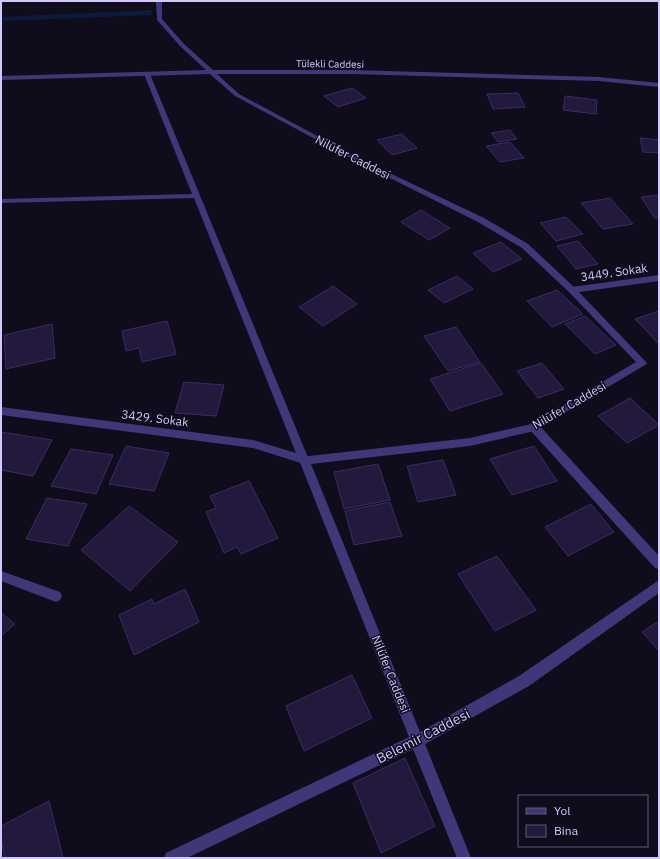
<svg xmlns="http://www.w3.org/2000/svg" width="660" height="859" viewBox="0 0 660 859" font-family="'IBM Plex Sans',sans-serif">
<rect width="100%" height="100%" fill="#0f0c1c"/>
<path fill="#0c1b3b" d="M151,10L152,15L1,21V17Z"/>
<path fill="#22193c" stroke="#3a2c67" d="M352,88L366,98L338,107L324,96Z
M518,93L525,107L493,109L487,94Z
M565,96L597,100L596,114L563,110Z
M510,130L517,139L498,142L491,133Z
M402,134L417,148L392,155L377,140Z
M640,138L659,140V153L643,152Z
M510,142L524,158L500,162L486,146Z
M659,195V218H655L641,197Z
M610,198L633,224L603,229L581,203Z
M421,210L450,228L429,240L401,222Z
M566,217L583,234L556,241L540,223Z
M578,241L598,264L576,269L557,246Z
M501,242L522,259L493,272L473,253Z
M457,276L473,289L444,303L428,290Z
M333,286L357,304L323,326L299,307Z
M557,290L583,314L552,327L527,301Z
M659,311V344L635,319Z
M585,316L616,345L595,354L565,324Z
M167,321L176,354L142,362L139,348L126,351L122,331Z
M52,324L55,358L6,369L4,335Z
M456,327L480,362L448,371L424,336Z
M481,363L503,394L450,411L430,379Z
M542,363L564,389L538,398L517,371Z
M184,382L224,385L216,416L175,413Z
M630,398L659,425L627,443L598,416Z
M1,432L52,440L33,476L1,470Z
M126,446L169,453L154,491L109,484Z
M534,446L557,481L512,495L490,459Z
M71,449L113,455L96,494L51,486Z
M443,460L456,495L418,502L407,466Z
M378,464L390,500L344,509L334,472Z
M249,481L278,538L241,554L237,547L224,553L206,512L216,508L210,496Z
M47,498L87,504L68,546L26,539Z
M390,502L402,536L354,545L345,511Z
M591,504L614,532L568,556L545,527Z
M129,506L178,542L130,591L81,550Z
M497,556L536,610L495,631L458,574Z
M185,589L199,622L134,655L119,615L152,599L154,604Z
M1,613L15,624L1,636Z
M659,621V651L642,632Z
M352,675L372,718L304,751L286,706Z
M405,758L435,826L381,853L353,783Z
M49,801L63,858H5L1,841V826Z"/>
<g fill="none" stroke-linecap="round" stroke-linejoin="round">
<path fill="#3e3879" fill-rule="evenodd" d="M145,73L150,74L309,460L308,463L304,464L253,448L1,415V407L253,440L296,453L194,198L1,203V199L192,194L144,74Z
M659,275V281L572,293L568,290L572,287Z
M534,423L538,424L659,556V569L655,568L530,430L529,427L530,424Z
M1,571L60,592L62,596L60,600L56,602L1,581Z"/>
<path fill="#3e3879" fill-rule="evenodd" d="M156,1H162V19L184,44L213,70H352L599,77L659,83V87L599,81L352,74H217L239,94L360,159L484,218L528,244L575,288L647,363L645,365L534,431L470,446L311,464L420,732L519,676L659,580V593L529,686L425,744L471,858H457L413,749L187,858H164L166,853L409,737L299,460L300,457L470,438L531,424L636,362L569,292L522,248L478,222L356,161L235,96L210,74L1,80V76L206,70L180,46L157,20Z"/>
</g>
<g text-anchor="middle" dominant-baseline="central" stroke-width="3" stroke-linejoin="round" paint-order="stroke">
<g font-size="10" fill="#d1c9fd" stroke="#0f0c1c">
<text transform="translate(330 64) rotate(1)">Tülekli Caddesi</text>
</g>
<g font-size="12" fill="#d1c9fd" stroke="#0f0c1c">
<text transform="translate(353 157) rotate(27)">Nilüfer Caddesi</text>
<text transform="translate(614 272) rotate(-8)">3449. Sokak</text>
<text transform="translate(569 405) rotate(-30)">Nilüfer Caddesi</text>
<text transform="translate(155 418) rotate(7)">3429. Sokak</text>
<text transform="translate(391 674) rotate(68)">Nilüfer Caddesi</text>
</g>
<g font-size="14" fill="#d1c9fd" stroke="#0f0c1c">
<text transform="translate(423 736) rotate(-27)">Belemir Caddesi</text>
</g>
</g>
<rect width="660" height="859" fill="none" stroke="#d1c9fd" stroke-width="4"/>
<rect x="518" y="795" width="130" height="52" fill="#0f0c1c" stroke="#5d5876"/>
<rect x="526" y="808" width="20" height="6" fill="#3e3879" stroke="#5d5876"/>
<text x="554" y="815" font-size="12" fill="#d1c9fd">Yol</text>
<rect x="526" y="825" width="20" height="12" fill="#22193c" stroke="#5d5876"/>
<text x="554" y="835" font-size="12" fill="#d1c9fd">Bina</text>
</svg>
